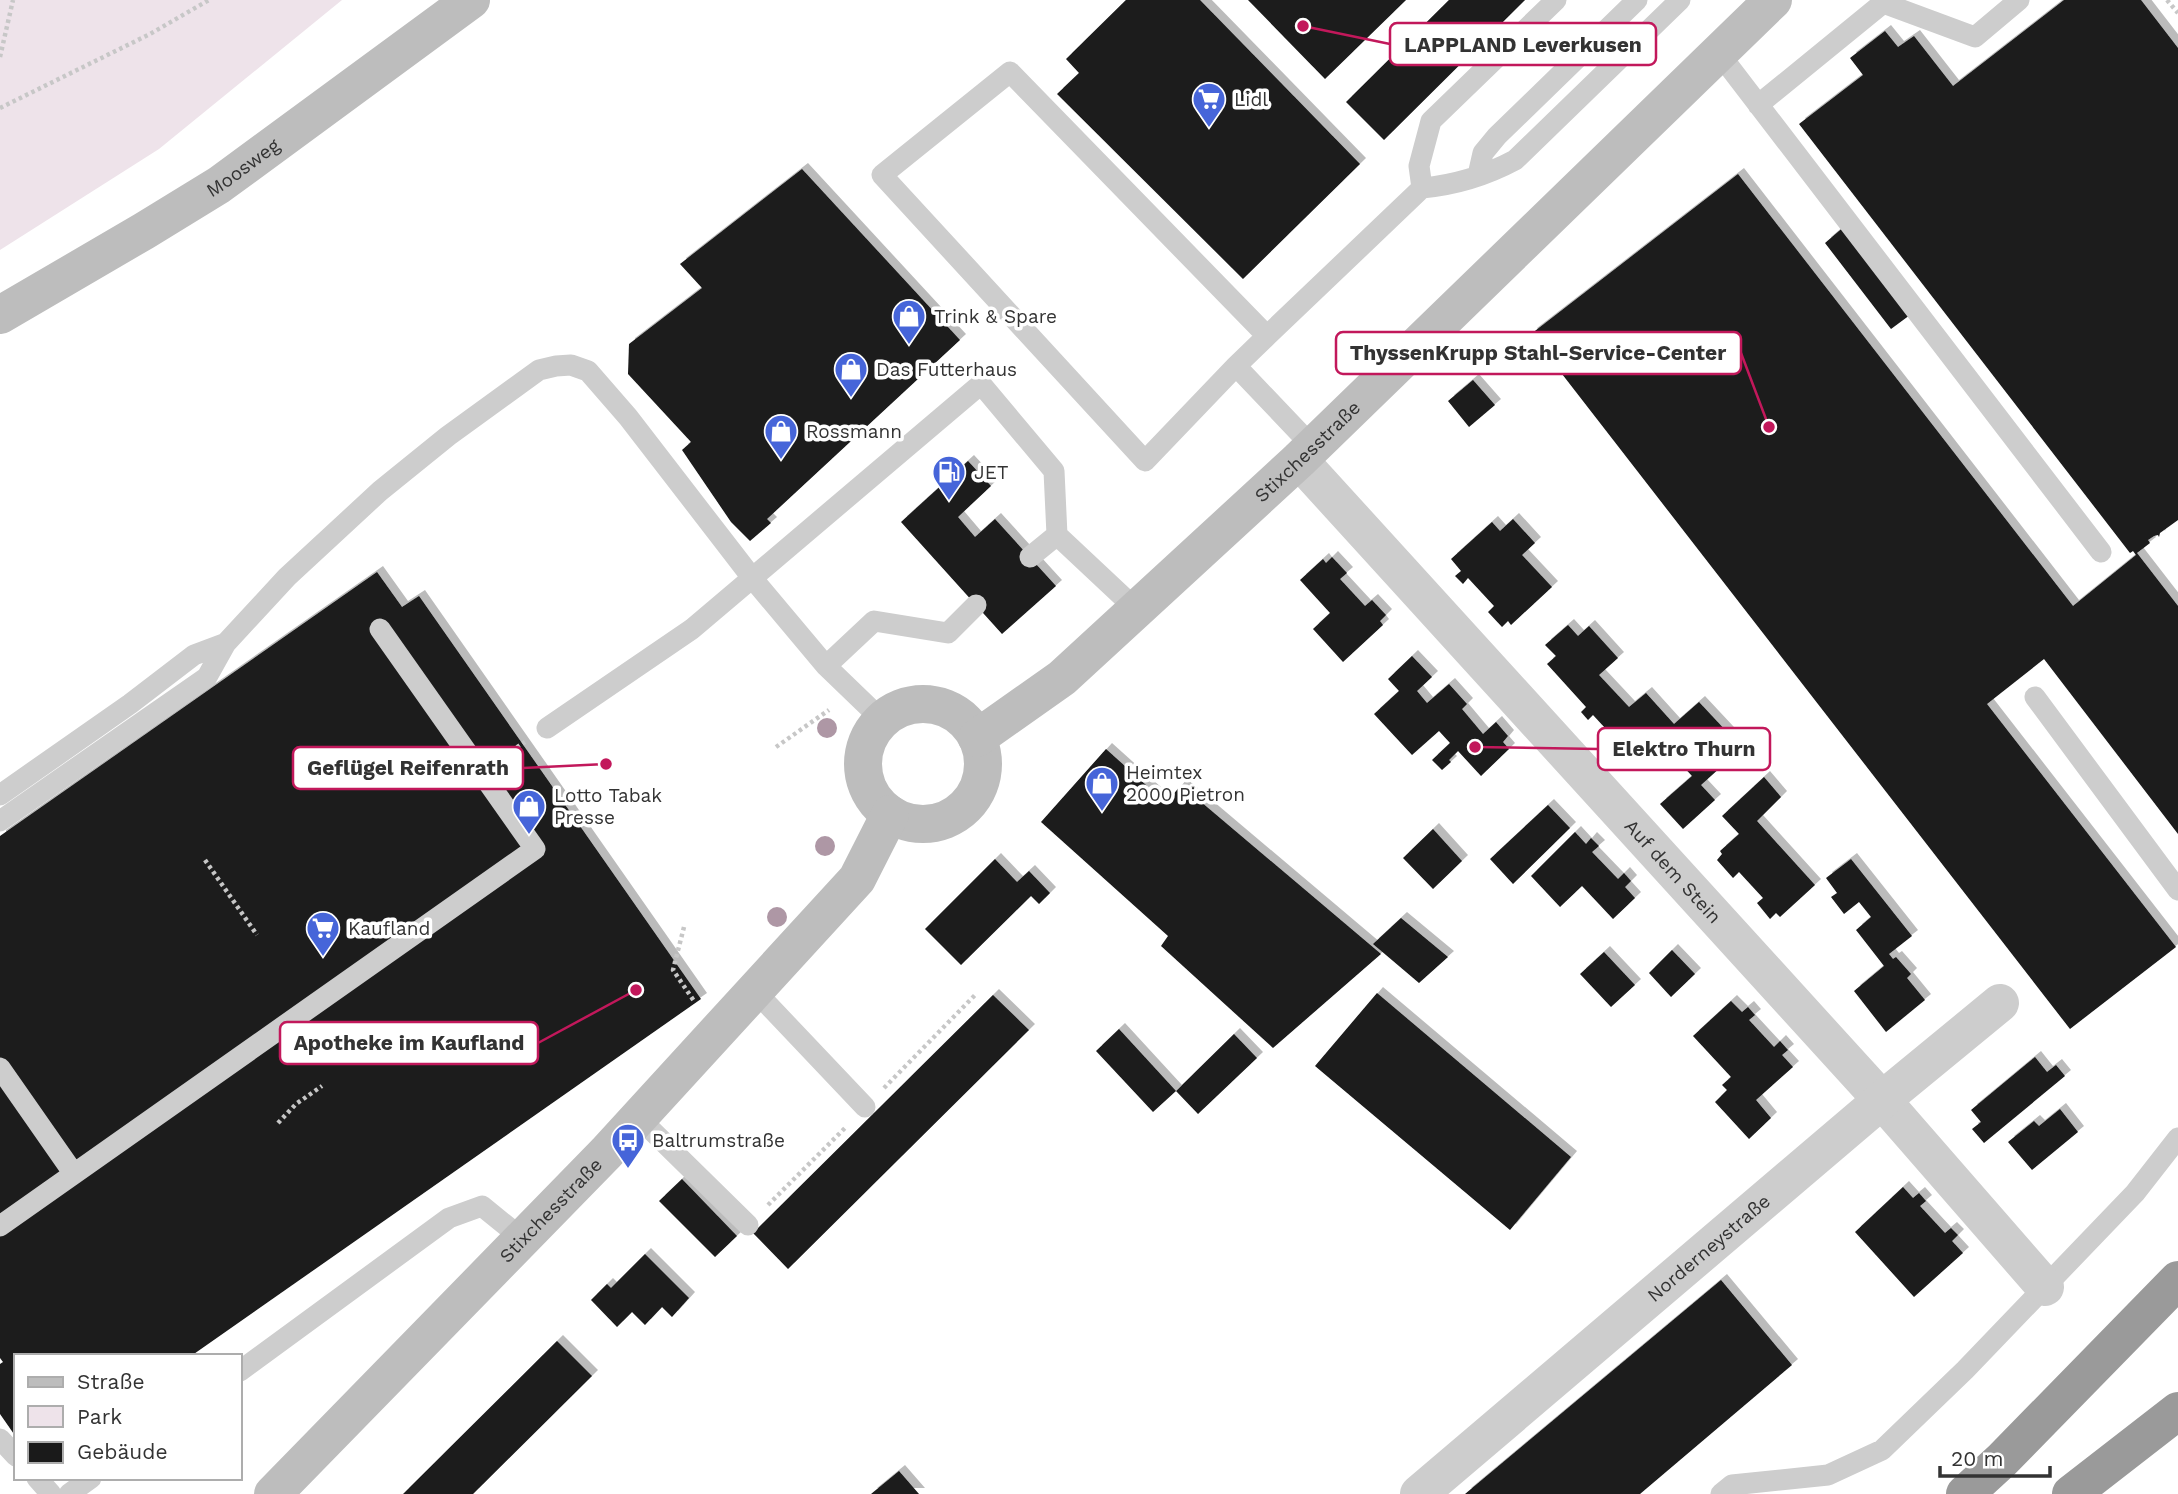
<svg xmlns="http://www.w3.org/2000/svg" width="2178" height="1494" viewBox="0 0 2178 1494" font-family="'Work Sans',sans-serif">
<defs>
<filter id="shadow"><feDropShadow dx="6" dy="-6" stdDeviation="0" flood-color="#0004"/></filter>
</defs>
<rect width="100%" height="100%" fill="#fff"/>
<path fill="#eee3ea" d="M0,0H342L159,149L0,250Z"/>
<path fill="#1a1a1a" filter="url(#shadow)" d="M1126,0H1200L1360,164L1243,279L1057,94L1079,73L1066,59Z
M1248,0H1406L1325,79Z
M1449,0H1525L1384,140L1346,102Z
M2064,0H2141L2178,48V520L2160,533L2159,537L2158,535L2154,536L2148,540L2150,543L2137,553L2178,606V834L2044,659L1987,704L2176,947L2070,1029L1531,334L1738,174L2073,606L2136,555L2133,551L2130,553L1799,124L1863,75L1850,58L1885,31L1898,47L1914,36L1953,86Z
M802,169L960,340L767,519L771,523L750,541L731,522L682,450L691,442L628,374L629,344L702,288L680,264Z
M1846,225L1914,312L1891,329L1825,243Z
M1473,380L1495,405L1469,427L1448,401Z
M968,461L991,486L958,517L975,537L995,519L1056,586L1002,634L901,522Z
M1513,519L1535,543L1522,555L1552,587L1511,625L1508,621L1502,627L1488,612L1494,606L1468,578L1463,584L1455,576L1461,571L1451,559L1492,522L1500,531Z
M1332,557L1347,573L1340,579L1365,606L1372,600L1386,615L1380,621L1383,625L1343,662L1313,629L1330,613L1300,580L1323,559L1326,563Z
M377,572L402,607L419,596L701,999L191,1356H16V1437L0,1414V1364L3,1362L0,1358V836Z
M1568,625L1578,636L1589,626L1618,658L1599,675L1629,707L1646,693L1674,724L1699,702L1742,748L1701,785L1715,800L1683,829L1660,804L1692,776L1659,741L1637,762L1633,758L1627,764L1612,748L1618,742L1593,715L1588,720L1581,712L1586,707L1547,664L1556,656L1545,645Z
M1412,656L1432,677L1417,691L1427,703L1449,684L1467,704L1462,709L1483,734L1496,722L1508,736L1503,742L1509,749L1481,776L1458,751L1449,760L1451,762L1442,770L1432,760L1450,743L1439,731L1412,755L1374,714L1399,691L1388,679Z
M1106,749L1166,803L1181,785L1381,954L1273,1048L1161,946L1168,936L1041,822Z
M1764,777L1781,797L1757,821L1815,885L1780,917L1776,913L1770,919L1757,903L1763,898L1739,872L1733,878L1717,860L1722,854L1720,851L1739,834L1722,816Z
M1548,805L1570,828L1513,884L1490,859Z
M1433,829L1462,861L1433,889L1403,858Z
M1575,832L1586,844L1591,838L1599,846L1592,852L1618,879L1624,873L1631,881L1625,887L1635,898L1613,919L1582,886L1560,907L1531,876Z
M995,859L1017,882L1029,871L1050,893L1039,904L1031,896L961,965L925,929Z
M1851,859L1912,936L1889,954L1893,959L1896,957L1911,974L1907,978L1925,1000L1886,1032L1854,991L1884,966L1856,930L1871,917L1859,902L1844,914L1831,897L1837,893L1826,878Z
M1401,918L1448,957L1419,983L1373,944Z
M1672,950L1695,974L1671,997L1649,973Z
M1604,952L1635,985L1611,1007L1580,974Z
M1377,993L1571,1157L1510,1230L1315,1066Z
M993,995L1029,1030L788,1269L753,1233Z
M1731,1001L1742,1012L1748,1007L1755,1015L1749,1020L1774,1047L1780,1041L1788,1050L1782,1055L1793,1067L1756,1100L1771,1118L1749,1139L1715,1102L1727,1090L1722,1085L1731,1077L1693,1036Z
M1119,1029L1176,1091L1234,1034L1257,1058L1198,1114L1176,1091L1153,1112L1096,1051Z
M2035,1057L2047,1072L2056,1065L2065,1076L1984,1143L1972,1129L1981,1122L1971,1110Z
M2060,1109L2078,1132L2032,1170L2008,1142L2034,1121L2039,1126Z
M682,1179L737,1236L715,1257L659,1201Z
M1903,1187L1913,1198L1919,1193L1926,1201L1920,1206L1945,1233L1951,1228L1958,1235L1952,1241L1963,1253L1914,1297L1855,1232Z
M645,1254L689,1298L672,1317L662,1307L645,1325L632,1312L617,1327L591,1300L607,1284L611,1288Z
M1721,1280L1792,1365L1640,1494H1465Z
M557,1341L592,1376L473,1494H403Z
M899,1471L919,1494H871Z"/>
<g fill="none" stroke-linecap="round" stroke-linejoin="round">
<path stroke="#c7c7c7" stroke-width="4.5" stroke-dasharray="3.5 3.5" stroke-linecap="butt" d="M2167,0L2178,13
M0,57L13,0
M0,108L150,34L209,0
M776,747L829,710
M505,755L525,742
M205,860L257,935
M684,927L673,970L694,1001
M884,1088L976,994
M278,1123L296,1104L322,1086
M768,1205L846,1127"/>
<path stroke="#cdcdcd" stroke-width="21" d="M1718,52L2101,552
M1758,105L1883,3L1975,37L2019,0
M1478,175L1483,153L1497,136L1637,0
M1422,188L1419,166L1431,121L1556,0
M1267,336L1422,188C1455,185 1487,175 1515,160L1680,0
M1236,366L1267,336L1010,72L882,175L1145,461L1236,366L1313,447
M1030,557L1057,535
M826,666L874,621L948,633L976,605
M2035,697L2178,890
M547,728L692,629L981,384L1054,471L1057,535L1137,610
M0,795L130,704L194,655L226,643
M0,821L207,677L226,643L287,577L380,491L448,436L539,370L556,366L571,365L588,371L628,417L753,579L826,666L882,720
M755,991L865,1107
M0,1068L74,1174
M639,1118L748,1225
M0,1226L535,849L380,629
M240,1371L449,1218L482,1206L524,1240
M0,1439L16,1456
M37,1478L51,1494
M69,1494L91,1478
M1721,1494L1732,1485L1828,1475L1882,1450L1965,1370L2135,1193L2178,1138"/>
<g stroke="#cdcdcd" stroke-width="38">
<path id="s1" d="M1299,460L1882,1100L2045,1287"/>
<path id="s2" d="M1419,1494L1882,1100L2000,1003"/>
</g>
<g stroke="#bdbdbd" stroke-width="38">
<path id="s3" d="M0,315L144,231L219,185L471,0"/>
<circle cx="923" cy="764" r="60"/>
<path id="s4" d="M977,738L1062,678L1299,460L1773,0"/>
<path id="s5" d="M273,1494L606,1153L857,879L890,814"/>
</g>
<path stroke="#9a9a9a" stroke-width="38" d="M1965,1494L2002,1460L2178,1280
M2071,1494L2178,1411"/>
</g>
<g fill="#ae97a5">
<circle cx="827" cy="728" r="10"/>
<circle cx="825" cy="846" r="10"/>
<circle cx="777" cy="917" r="10"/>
</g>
<defs>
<symbol id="supermarket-pin" viewBox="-11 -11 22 30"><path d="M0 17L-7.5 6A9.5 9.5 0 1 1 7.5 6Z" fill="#4665d9" stroke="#fff"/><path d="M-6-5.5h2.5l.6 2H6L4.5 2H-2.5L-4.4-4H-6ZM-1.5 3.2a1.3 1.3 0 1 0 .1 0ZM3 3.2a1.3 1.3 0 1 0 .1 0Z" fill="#fff"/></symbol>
<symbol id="shop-pin" viewBox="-11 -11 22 30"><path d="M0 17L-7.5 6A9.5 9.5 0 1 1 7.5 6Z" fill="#4665d9" stroke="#fff"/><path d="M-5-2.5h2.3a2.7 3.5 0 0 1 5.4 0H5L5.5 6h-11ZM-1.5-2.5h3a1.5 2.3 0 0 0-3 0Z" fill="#fff"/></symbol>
<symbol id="fuel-pin" viewBox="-11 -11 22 30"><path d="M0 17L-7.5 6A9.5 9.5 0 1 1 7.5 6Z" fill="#4665d9" stroke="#fff"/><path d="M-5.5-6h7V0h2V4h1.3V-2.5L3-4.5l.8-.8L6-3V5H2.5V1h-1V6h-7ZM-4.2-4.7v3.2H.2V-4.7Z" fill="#fff"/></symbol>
<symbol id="bus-pin" viewBox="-11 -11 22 30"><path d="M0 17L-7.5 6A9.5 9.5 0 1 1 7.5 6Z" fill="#4665d9" stroke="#fff"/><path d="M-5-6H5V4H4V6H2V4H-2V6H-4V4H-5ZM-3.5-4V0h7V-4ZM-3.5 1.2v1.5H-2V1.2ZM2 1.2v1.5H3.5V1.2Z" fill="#fff"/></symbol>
</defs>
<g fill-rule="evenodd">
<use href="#supermarket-pin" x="1190" y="80" width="38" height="52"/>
<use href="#shop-pin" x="890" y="297" width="38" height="52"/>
<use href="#shop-pin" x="832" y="350" width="38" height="52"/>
<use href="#shop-pin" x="762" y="412" width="38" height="52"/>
<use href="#fuel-pin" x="930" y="453" width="38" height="52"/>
<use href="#shop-pin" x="1083" y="764" width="38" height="52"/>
<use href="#shop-pin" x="510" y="787" width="38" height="52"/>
<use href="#supermarket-pin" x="304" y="909" width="38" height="52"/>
<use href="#bus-pin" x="609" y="1121" width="38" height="52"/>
</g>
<g text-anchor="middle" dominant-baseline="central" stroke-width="7" stroke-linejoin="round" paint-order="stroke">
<g font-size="19" fill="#333" stroke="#fff" text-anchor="start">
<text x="1234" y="99">Lidl</text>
<text x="934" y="316">Trink &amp; Spare</text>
<text x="876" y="369">Das Futterhaus</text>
<text x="806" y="431">Rossmann</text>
<text x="974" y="472">JET</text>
<text x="1126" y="772">Heimtex<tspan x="1126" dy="22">2000 Pietron</tspan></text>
<text x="554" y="795">Lotto Tabak<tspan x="554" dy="22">Presse</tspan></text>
<text x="348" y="928">Kaufland</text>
<text x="652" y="1140">Baltrumstraße</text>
</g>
<g font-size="19" fill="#333" stroke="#fff">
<text stroke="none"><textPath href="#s3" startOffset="284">Moosweg</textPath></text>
<text stroke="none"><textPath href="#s4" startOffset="438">Stixchesstraße</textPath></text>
<text stroke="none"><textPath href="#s1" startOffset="556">Auf dem Stein</textPath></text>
<text stroke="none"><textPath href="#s5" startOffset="397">Stixchesstraße</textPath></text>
<text stroke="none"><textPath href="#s2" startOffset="380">Norderneystraße</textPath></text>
</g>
</g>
<path fill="none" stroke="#c2185b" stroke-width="2.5" d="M1303 26L1390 44M1769 427L1741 353M1475 747L1598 749M606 764L523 768M636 990L538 1043"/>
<g fill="#c2185b" stroke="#fff" stroke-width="2.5">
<circle cx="1303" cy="26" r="7"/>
<circle cx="1769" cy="427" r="7"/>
<circle cx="1475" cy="747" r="7"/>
<circle cx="606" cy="764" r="7"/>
<circle cx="636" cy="990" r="7"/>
</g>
<g fill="#fff" stroke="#c2185b" stroke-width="2.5">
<rect x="1390" y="23" width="266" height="42" rx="7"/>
<rect x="1336" y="332" width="405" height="42" rx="7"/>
<rect x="1598" y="728" width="172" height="42" rx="7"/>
<rect x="293" y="747" width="230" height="42" rx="7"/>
<rect x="280" y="1022" width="258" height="42" rx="7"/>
</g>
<g font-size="21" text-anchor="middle" font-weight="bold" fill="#333">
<text x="1523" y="52">LAPPLAND Leverkusen</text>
<text x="1538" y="360">ThyssenKrupp Stahl-Service-Center</text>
<text x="1684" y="756">Elektro Thurn</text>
<text x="408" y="775">Geflügel Reifenrath</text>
<text x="409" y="1050">Apotheke im Kaufland</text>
</g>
<rect x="14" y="1354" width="228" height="126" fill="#ffffff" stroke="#adadad" stroke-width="2"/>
<rect x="28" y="1377" width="35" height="10" fill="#bdbdbd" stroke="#adadad" stroke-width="2"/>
<text x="77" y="1389" font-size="21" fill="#333333">Straße</text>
<rect x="28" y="1406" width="35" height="21" fill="#eee3ea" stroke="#adadad" stroke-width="2"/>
<text x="77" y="1424" font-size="21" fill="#333333">Park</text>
<rect x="28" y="1442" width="35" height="21" fill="#1a1a1a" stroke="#adadad" stroke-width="2"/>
<text x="77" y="1459" font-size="21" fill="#333333">Gebäude</text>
<path d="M1940 1466v10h110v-10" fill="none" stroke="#333333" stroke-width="3.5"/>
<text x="1951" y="1466" font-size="21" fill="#333333" stroke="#ffffff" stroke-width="5" paint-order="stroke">20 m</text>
</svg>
